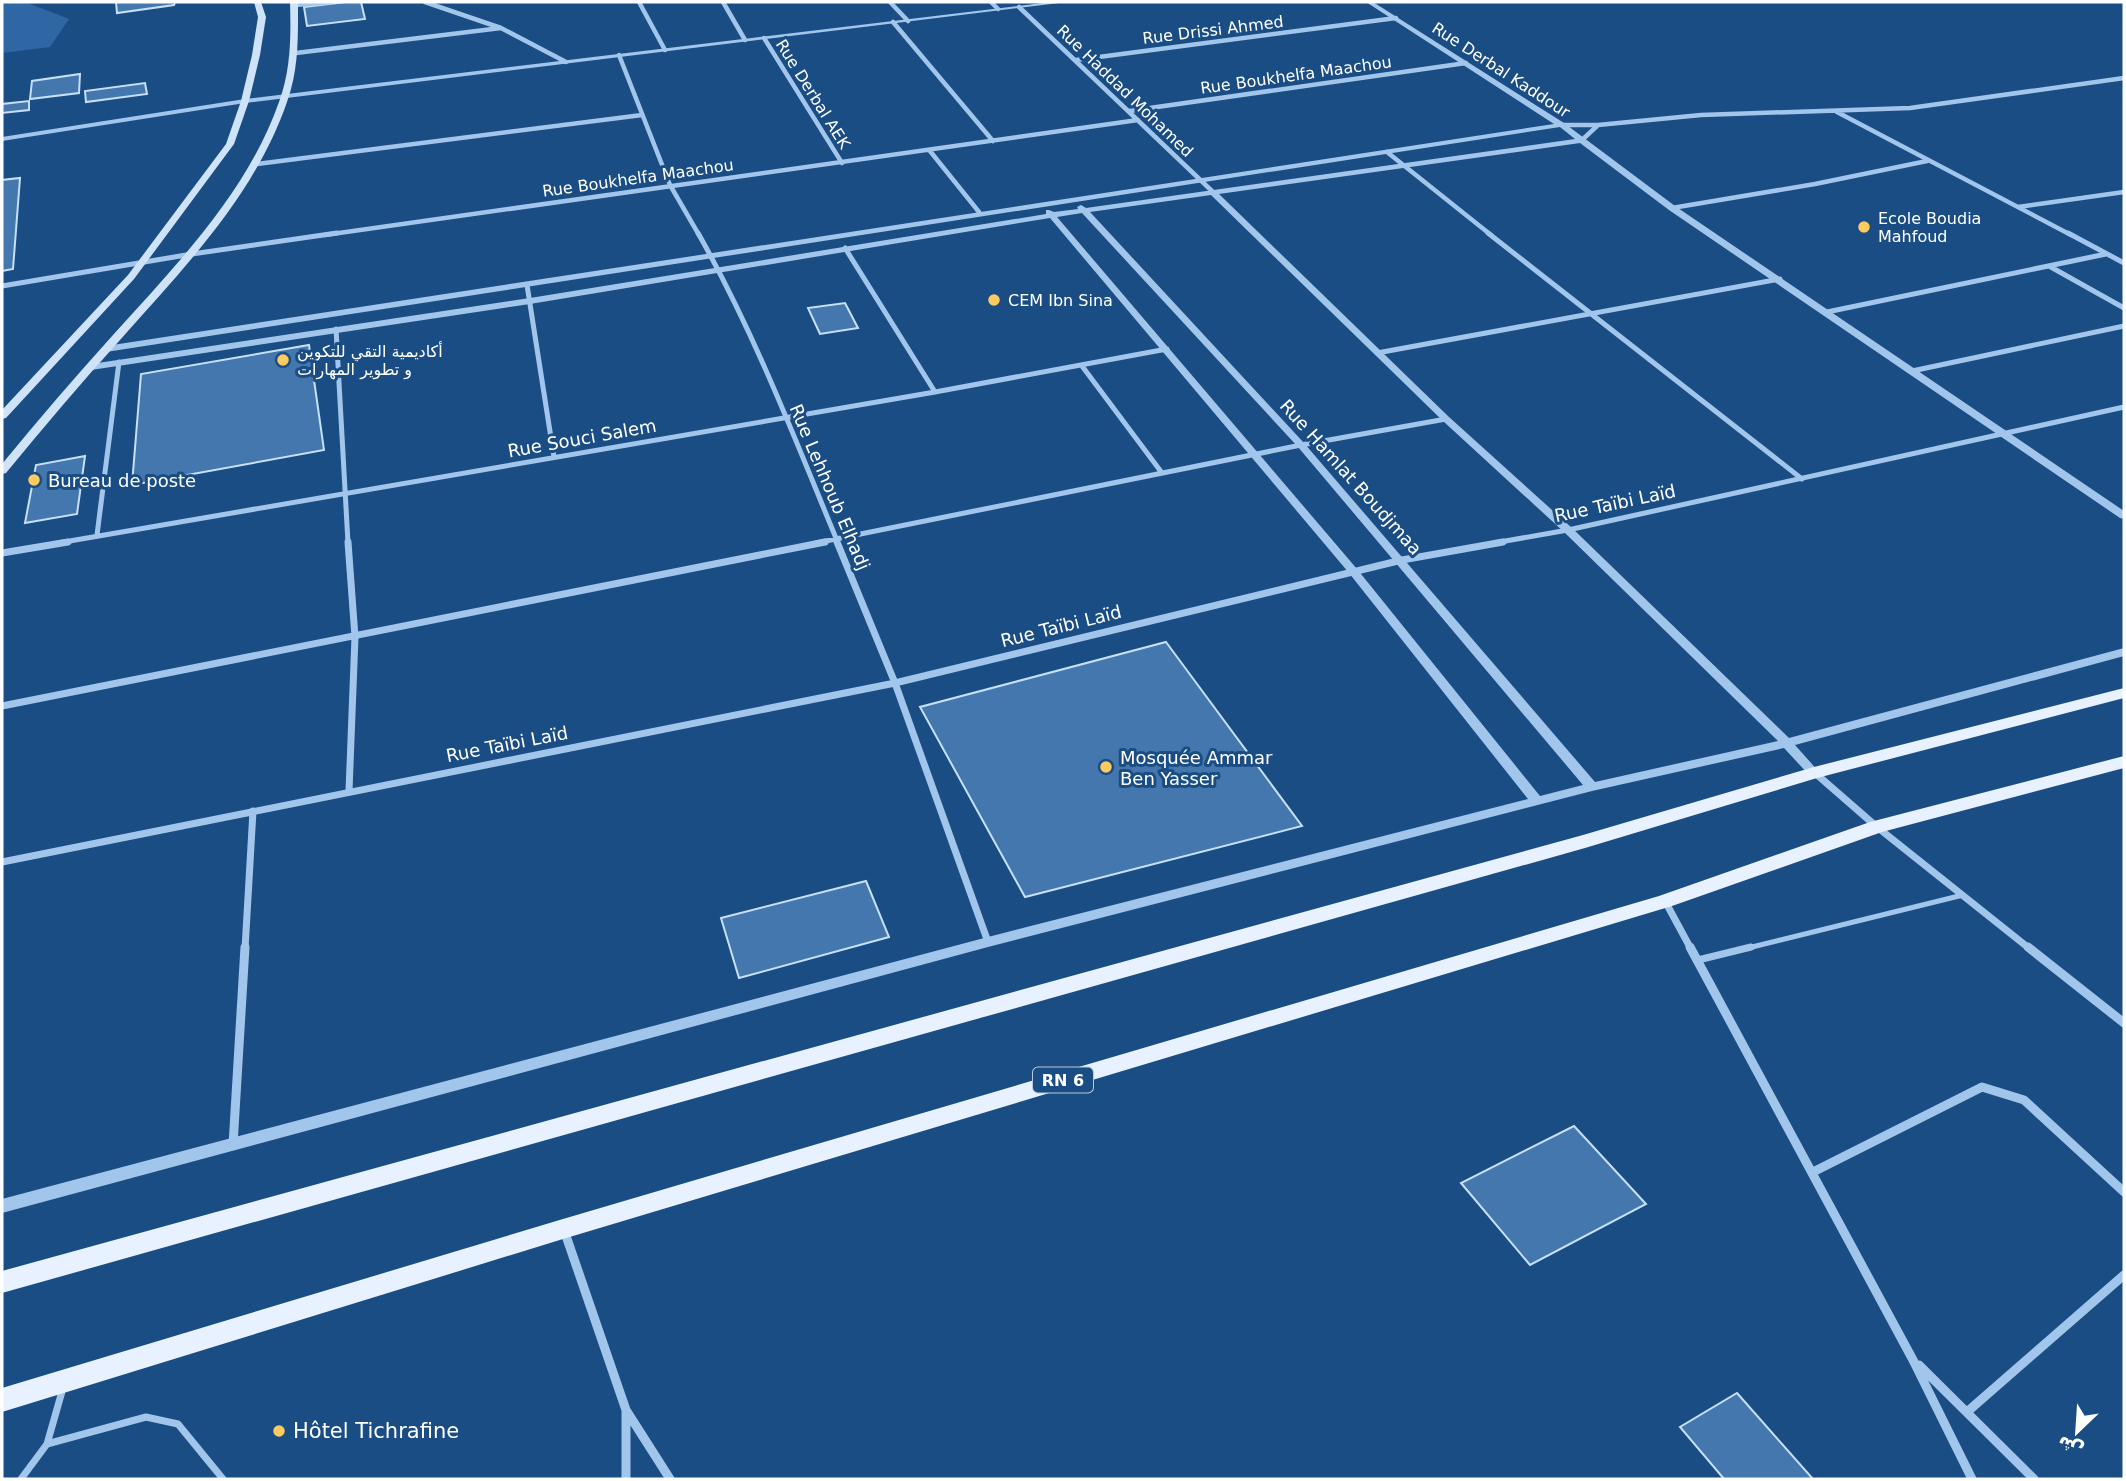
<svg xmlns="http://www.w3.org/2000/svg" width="2126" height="1481" viewBox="0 0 2126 1481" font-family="'DejaVu Sans',Cairo,sans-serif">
<rect width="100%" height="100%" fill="#1b4d85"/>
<path fill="#2e67a3" d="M2,2H25L69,19L50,47L2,53Z"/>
<path fill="#4477ae" stroke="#c7dff8" stroke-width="2" d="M116,2H175L174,5L117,13Z
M346,2H361L365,19L307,26L304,7Z
M80,74L79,93L30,99L32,81Z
M145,83L147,94L86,102L85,91Z
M29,101V110L2,113V104Z
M20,178L13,269L2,271V180Z
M845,303L858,328L820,334L808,308Z
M309,345L324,450L132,485L141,374Z
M85,456L77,514L25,523L36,465Z
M1166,642L1302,826L1025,897L920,707Z
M866,881L889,937L739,978L721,918Z
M1574,1126L1646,1204L1530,1265L1461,1183Z
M1737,1393L1813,1479H1724L1680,1427Z"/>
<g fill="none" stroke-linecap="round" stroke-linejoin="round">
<path stroke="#a2c6eb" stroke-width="5" d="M1744,949L1963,895"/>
<path stroke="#a2c6eb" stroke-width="7" d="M1698,960L1751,947
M47,1444L146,1417L178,1424L223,1479
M21,1479L47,1444L63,1388"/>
<path stroke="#a2c6eb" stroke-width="4.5" d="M425,2L501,28L566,62
M639,2L665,50
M723,2L745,40
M890,2L908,21
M991,2L998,9
M295,5L331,2
M1019,7L1214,193
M893,22L993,141
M764,38L842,163
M296,53L501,28
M619,55L670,185L699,235
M1076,60L1396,18
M1129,111L1466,63
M1837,112L2071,235
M1561,125H1598L1701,115L1910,108L2124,78
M1582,140L1597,126
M930,151L979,212
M1387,152L1491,235
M257,164L642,115
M2018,207L2124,192
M1672,208L1815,184L1927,161
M325,235L1138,120"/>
<path stroke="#a2c6eb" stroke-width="5" d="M698,233C754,332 795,439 838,543
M1488,233L1802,479
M2068,233L2124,263
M845,248L935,392
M2049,266L2124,308
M527,285L554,457
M2,286L192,254L337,233
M1827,312L2106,254
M336,329L348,543
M1377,353L1780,279
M1082,366L1162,473
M1912,371L2124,326
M97,535L119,362
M58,543L935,392L1167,349
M816,543L1301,445L1446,419
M1494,543L1568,530L2124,407"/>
<path stroke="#a2c6eb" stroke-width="7" d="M348,542L355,637L349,791
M837,542L895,683L988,942
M2,553L68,542
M2,706L825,542
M1815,773L1877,827L2030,949
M2,862L895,683L1402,560L1503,542
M1665,901L1691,949
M245,949L253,811"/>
<path stroke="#a2c6eb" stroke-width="9" d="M1690,947L1913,1360L1972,1479
M2028,947L2124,1023
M233,1145L245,947
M1813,1172L1982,1087L2024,1100L2124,1192
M564,1230L626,1410L670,1479
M1919,1365L2034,1479
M626,1411V1479
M1967,1412L2124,1275"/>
<path fill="#a2c6eb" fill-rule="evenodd" d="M1051,2H1067L245,103L2,141V137L245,99Z
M1366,2H1373L1564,123L1675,206L2124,511V519L2120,518L1669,210L1580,143L1219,194L1449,417L1572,528L1789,738L2124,648V656L1795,745L1820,773L1814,777L1810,776L1784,748L1592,791L988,947L2,1213V1199L988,937L1528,799L1349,573L1050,218L530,304L91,370L86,367L91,364L530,298L1046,214V210H1049L1054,212L1078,209L1077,207L1081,205L1086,208L1575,139L1560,127L106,352L101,349L106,346L1554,124ZM1211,195L1443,421L1564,532L1778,741L1595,782L1304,443L1090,212ZM1082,213L1298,447L1583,785L1540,796L1357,569L1057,217Z"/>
<path fill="#cee2f8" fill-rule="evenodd" d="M254,2H261L266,17L260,55L249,101L234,144L134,279L6,418L2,419V410L128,275L226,144L241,101L252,55L258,17Z
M290,2H298C298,36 299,69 287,102C255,195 184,268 120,340C81,383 43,428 6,473L2,474V464C38,420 75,377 113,335C177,264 247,193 279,102C291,70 291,36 290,2Z"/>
<path fill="#e7f1ff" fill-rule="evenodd" d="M2124,688V698L1817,778L1585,848L2,1293V1271L1583,835L1814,767Z
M2124,756V768L1882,832L1672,906L563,1239L2,1412V1388L563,1219L1659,896L1870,822Z"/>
</g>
<g fill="#fdca5f" stroke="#1b4d85" stroke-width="2.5">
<circle cx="1864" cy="227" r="7"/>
<circle cx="994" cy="300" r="7"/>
<circle cx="283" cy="360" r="7"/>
<circle cx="34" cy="480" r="7"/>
<circle cx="1106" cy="767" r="7"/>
<circle cx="279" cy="1431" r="7"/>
</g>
<g text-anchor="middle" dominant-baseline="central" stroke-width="6" stroke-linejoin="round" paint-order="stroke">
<g font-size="16" fill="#fff" stroke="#1b4d85">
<text transform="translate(1213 30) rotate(-7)">Rue Drissi Ahmed</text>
<text transform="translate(1501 70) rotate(33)">Rue Derbal Kaddour</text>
<text transform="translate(1296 75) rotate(-8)">Rue Boukhelfa Maachou</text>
<text transform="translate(1125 91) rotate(44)">Rue Haddad Mohamed</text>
<text transform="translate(813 94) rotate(58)">Rue Derbal AEK</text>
<text transform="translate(638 178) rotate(-8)">Rue Boukhelfa Maachou</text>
</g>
<g font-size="16" fill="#fff" stroke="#1b4d85" text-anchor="start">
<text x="1878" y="218">Ecole Boudia<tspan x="1878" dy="18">Mahfoud</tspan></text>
<text x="1008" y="300">CEM Ibn Sina</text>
<text x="297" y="351">أكاديمية التقي للتكوين<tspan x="297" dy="18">و تطوير المهارات</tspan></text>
</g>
<rect fill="#1b4d85" stroke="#bbcada" stroke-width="2" x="1033" y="1067.5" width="60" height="25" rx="5"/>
<g font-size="16" font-weight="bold" fill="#fff">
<text x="1063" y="1080">RN 6</text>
</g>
<g font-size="18" fill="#fff" stroke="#1b4d85">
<text transform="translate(582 438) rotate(-10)">Rue Souci Salem</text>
<text transform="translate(1351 477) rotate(48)">Rue Hamlat Boudjmaa</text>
<text transform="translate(830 487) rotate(67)">Rue Lehhoub Elhadj</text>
<text transform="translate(1615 503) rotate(-12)">Rue Taïbi Laïd</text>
<text transform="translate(1061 626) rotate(-14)">Rue Taïbi Laïd</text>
<text transform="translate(507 744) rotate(-11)">Rue Taïbi Laïd</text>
</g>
<g font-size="18" fill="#fff" stroke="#1b4d85" text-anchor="start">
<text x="48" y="480">Bureau de poste</text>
<text x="1120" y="757">Mosquée Ammar<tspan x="1120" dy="21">Ben Yasser</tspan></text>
</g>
<g font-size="21" fill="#fff" stroke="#1b4d85" text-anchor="start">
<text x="293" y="1431">Hôtel Tichrafine</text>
</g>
</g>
<rect width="2126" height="1481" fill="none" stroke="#ffffff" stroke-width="7"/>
<g transform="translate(2077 1432) rotate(205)" stroke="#1b4d85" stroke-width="5" paint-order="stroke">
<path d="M0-5L12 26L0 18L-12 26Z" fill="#ffffff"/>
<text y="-10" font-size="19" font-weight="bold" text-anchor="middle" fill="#ffffff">ش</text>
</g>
</svg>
